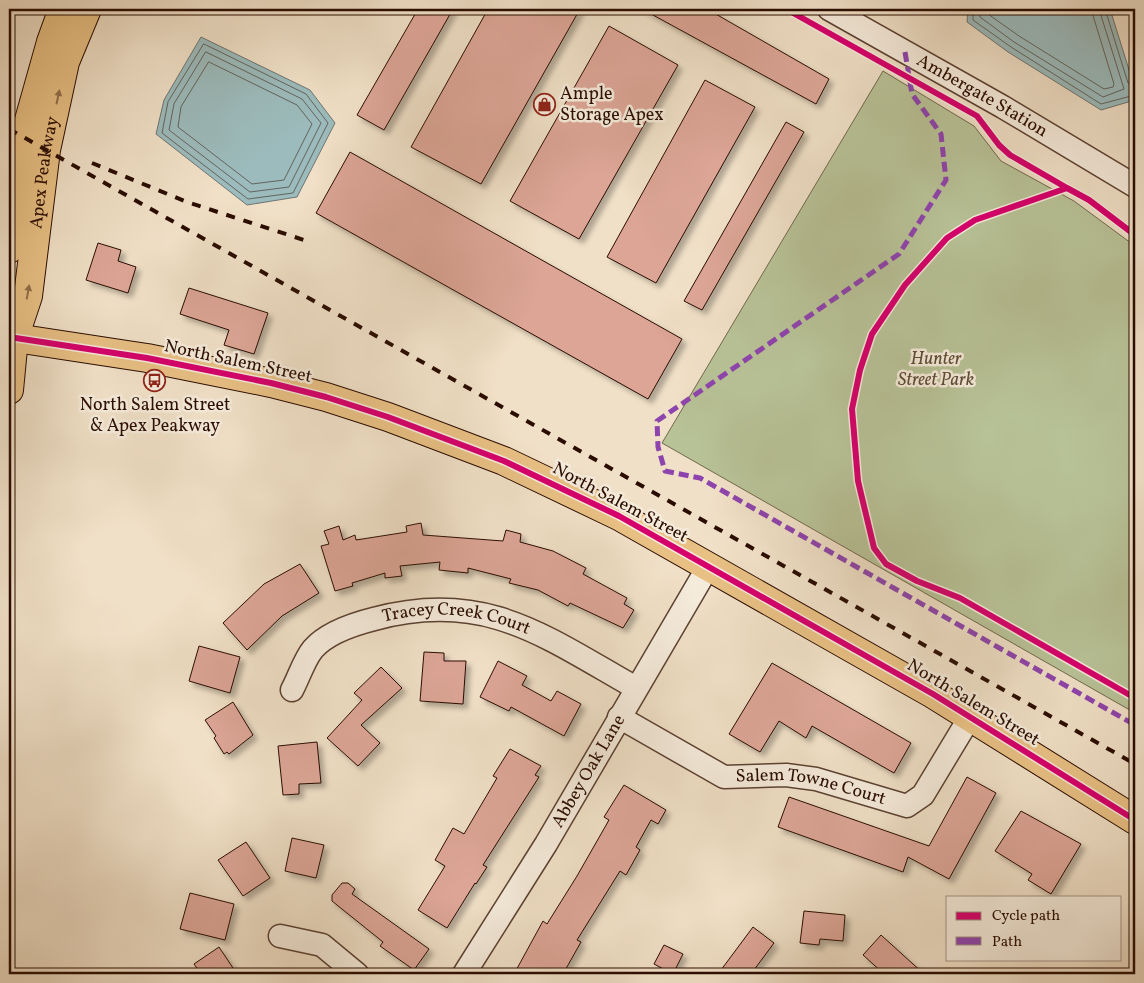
<svg xmlns="http://www.w3.org/2000/svg" width="1144" height="983" viewBox="0 0 1144 983" font-family="Vollkorn,serif">
<defs>
<filter id="shadow"><feDropShadow dx="4.5" dy="4.5" stdDeviation="2.5" flood-color="#0004"/></filter>
</defs>
<rect width="100%" height="100%" fill="#f0e0c7"/>
<filter id="stains"><feTurbulence type="fractalNoise" baseFrequency=".004" numOctaves="4"/><feColorMatrix values="0 0 0 0 .2 0 0 0 0 .09 0 0 0 0 .02 0 0 0 .5 -.17"/></filter>
<radialGradient id="worn" r=".72"><stop offset=".6" stop-color="#630" stop-opacity="0"/><stop offset="1" stop-color="#630" stop-opacity=".3"/></radialGradient>
<path fill="#b8c297" stroke="#71674c" d="M883,71L974,126L1001,161L1074,201L1135,246V713L662,443Z"/>
<path fill="#9cbbbc" stroke="#6e7571" d="M968,9H1110L1135,89V100L1101,110L1008,52L967,22Z
M201,37L310,90L335,123L297,197L247,205L156,134L164,100Z"/>
<g fill="none" stroke-linecap="round" stroke-linejoin="round">
<path stroke="#63645e" stroke-width="1" d="M973,9V20L1011,47L1101,104L1135,95
M979,9L980,17L1014,42L1103,97L1124,89L1099,9
M987,9L988,14L1019,36L1104,89L1113,87L1114,84L1091,9
M1105,9L1128,83L1135,87
M204,44L306,94L328,123L293,193L248,199L162,133L168,102Z
M206,52L302,99L321,123L289,187L250,192L169,130L174,104Z
M209,62L297,105L312,124L284,180L252,184L178,127L181,107Z"/>
</g>
<path fill="#dca596" stroke="#2a0c00" filter="url(#shadow)" d="M418,9H453L384,130L357,115Z
M488,9H580L481,184L411,147Z
M642,9H707L829,79L816,104Z
M609,26L678,65L579,239L510,201Z
M705,80L755,107L656,283L607,257Z
M786,122L804,132L702,310L684,301Z
M350,152L682,339L648,399L316,213Z
M98,243L121,250L118,261L136,267L128,293L86,280Z
M189,288L268,313L254,354L224,345L229,330L180,314Z
M421,523L423,535L503,541L506,530L521,534L520,542L553,551L586,568L583,574L627,598L624,604L634,610L623,628L570,603L568,606L538,590L509,583L511,579L468,568V573L439,570L440,562L400,566L402,576L385,578V573L352,583L353,586L335,591L321,546L329,544L324,531L339,526L343,540L355,535L356,540L407,532L406,526Z
M300,564L319,593L282,616L247,650L223,623L264,584Z
M199,646L240,657L230,693L189,681Z
M424,652L444,653V661H466L463,704L420,701Z
M498,661L527,676L522,685L551,701L557,691L581,704L564,736L511,707L509,711L480,697Z
M772,663L911,743L894,773L812,726L806,738L779,721L760,752L729,734Z
M381,667L402,688L361,725L380,743L358,766L327,738L362,700L354,693Z
M233,702L253,735L229,754L227,752L224,754L214,738L216,736L205,720Z
M317,742L321,783L299,784V794L283,795L278,746Z
M510,749L541,766L535,775L539,777L483,865L487,867L476,884L475,883L447,928L418,910L445,866L435,860L453,828L464,834L497,778L493,776Z
M967,777L996,793L949,879L908,857L903,872L778,827L789,797L929,846Z
M624,785L666,810L658,824L651,820L636,847L640,850L626,875L620,871L577,940L581,942L563,974H514L543,921L547,924L577,876L609,820L604,817Z
M1021,811L1081,844L1051,894L1028,880L1032,874L995,851Z
M292,838L324,845L316,878L285,871Z
M246,842L270,878L243,896L218,860Z
M342,883H348L355,889L352,894L429,949L414,970L380,946L383,942L332,901V895Z
M190,893L234,904L225,940L180,929Z
M804,911L845,915L843,941L820,939L819,945L800,943Z
M753,927L774,943L751,974H718Z
M881,935L924,974H884L863,955Z
M664,945L683,954L673,974L654,964Z
M219,947L237,974H201L194,964Z"/>
<g fill="none" stroke-linecap="round" stroke-linejoin="round">
<defs>
<g id="minor">
<path id="s1" d="M829,9L1003,107L1135,186"/>
<path id="s2" d="M292,690C299,677 304,660 313,649C327,633 354,624 374,619C485,589 544,636 636,688"/>
<path id="s3" d="M619,717L724,777L786,775L816,779L907,806L923,795L970,717"/>
<path d="M280,936L322,945L357,974"/>
<path id="s4" d="M464,974L546,844L708,567"/>
</g>
<g id="major">
<path d="M9,249L24,138L51,42L63,9"/>
<path d="M9,337L147,358L271,383L326,397L388,417L504,461L619,516L933,694L1135,820"/>
<path id="s5" d="M9,390L14,338L28,296L46,150L65,62L87,9"/>
</g>
</defs>
<use href="#minor" stroke="#5c4132" stroke-width="25"/>
<use href="#major" stroke="#2a0c00" stroke-width="30"/>
<use href="#minor" stroke="#f5ebdb" stroke-width="22"/>
<use href="#major" stroke="#e8c084" stroke-width="28"/>
<path stroke="#2a0c00" stroke-width="4" stroke-dasharray="9 9" stroke-linecap="butt" d="M9,129L1135,764
M92,163L187,202L304,240"/>
<path stroke="#8e44ad" stroke-width="5" stroke-dasharray="10 5" stroke-linecap="butt" d="M905,52L912,94L941,134L946,180L899,254L657,421L658,447L665,471L700,478L1135,725"/>
<defs>
<path id="cycleway" d="M786,9L977,116L999,145L1010,155L1067,188
M1135,235L1089,200L1067,188L975,220L947,238L905,285L872,334L860,370L852,409L858,481L874,548L886,564L917,581L960,598L1135,698
M9,337L147,358L271,383L326,397L388,417L504,461L619,516L933,694L1135,820"/>
</defs>
<use href="#cycleway" stroke="#f5ebdb" stroke-width="9"/>
<use href="#cycleway" stroke="#d6006c" stroke-width="6"/>
</g>
<defs><path id="oneway-solid" d="M-6-.8H1V-3.2L6.5 0L1 3.2V.8H-6Z" transform="scale(1.25)"/></defs>
<g fill="#926f49">
<use href="#oneway-solid" transform="translate(58 97) rotate(-78)"/>
<use href="#oneway-solid" transform="translate(28 292) rotate(-80)"/>
</g>
<defs>
<symbol id="shop-ring" viewBox="-11 -11 22 22"><circle r="9.5" fill="#f5ebdb" stroke="#8f2418" stroke-width="1.5"/><path d="M-5-2.5h2.3a2.7 3.5 0 0 1 5.4 0H5L5.5 6h-11ZM-1.5-2.5h3a1.5 2.3 0 0 0-3 0Z" fill="#8f2418"/></symbol>
<symbol id="bus-ring" viewBox="-11 -11 22 22"><circle r="9.5" fill="#f5ebdb" stroke="#8f2418" stroke-width="1.5"/><path d="M-5-6H5V4H4V6H2V4H-2V6H-4V4H-5ZM-3.5-4V0h7V-4ZM-3.5 1.2v1.5H-2V1.2ZM2 1.2v1.5H3.5V1.2Z" fill="#8f2418"/></symbol>
</defs>
<g fill-rule="evenodd">
<use href="#shop-ring" x="532" y="92" width="25" height="25"/>
<use href="#bus-ring" x="142" y="368" width="25" height="25"/>
</g>
<g text-anchor="middle" dominant-baseline="central" stroke-width="5" stroke-linejoin="round" paint-order="stroke">
<g font-size="18" fill="#2a0c00" stroke="#f5ebdb" text-anchor="start">
<text x="560" y="94">Ample<tspan x="560" dy="21">Storage Apex</tspan></text>
<text x="155" y="405" text-anchor="middle">North Salem Street<tspan x="155" dy="21">&amp; Apex Peakway</tspan></text>
</g>
<g font-size="18" fill="#2a0c00" stroke="#f5ebdb">
<text stroke="none"><textPath href="#s1" startOffset="176">Ambergate Station</textPath></text>
<text stroke="none"><textPath href="#s5" startOffset="221">Apex Peakway</textPath></text>
<text transform="translate(238 362) rotate(12)">North Salem Street</text>
<text transform="translate(620 503) rotate(28)">North Salem Street</text>
<text stroke="none"><textPath href="#s2" startOffset="199">Tracey Creek Court</textPath></text>
<text transform="translate(973 703) rotate(31)">North Salem Street</text>
<text stroke="none"><textPath href="#s4" startOffset="238">Abbey Oak Lane</textPath></text>
<text stroke="none"><textPath href="#s3" startOffset="209">Salem Towne Court</textPath></text>
</g>
<g font-size="18" font-style="italic" fill="#5c4c35" stroke="#f5ebdb">
<text x="936" y="359">Hunter<tspan x="936" dy="21">Street Park</tspan></text>
</g>
</g>
<rect width="1144" height="983" fill="none" stroke="#f0e0c7" stroke-width="30"/>
<rect x="10" y="10" width="1124" height="963" fill="none" stroke="#2a0c00" stroke-width="2.5"/>
<rect x="15" y="15" width="1114" height="953" fill="none" stroke="#2a0c00"/>
<rect x="946" y="896" width="175" height="65" fill="#f5ebdb" stroke="#a49283"/>
<rect x="956" y="912" width="25" height="8" fill="#d6006c" stroke="#a49283"/>
<text x="992" y="920" font-size="15" fill="#2a0c00">Cycle path</text>
<rect x="956" y="937" width="25" height="8" fill="#8e44ad" stroke="#a49283"/>
<text x="992" y="946" font-size="15" fill="#2a0c00">Path</text>
<rect width="100%" height="100%" filter="url(#stains)"/>
<rect width="100%" height="100%" fill="url(#worn)"/>
</svg>
